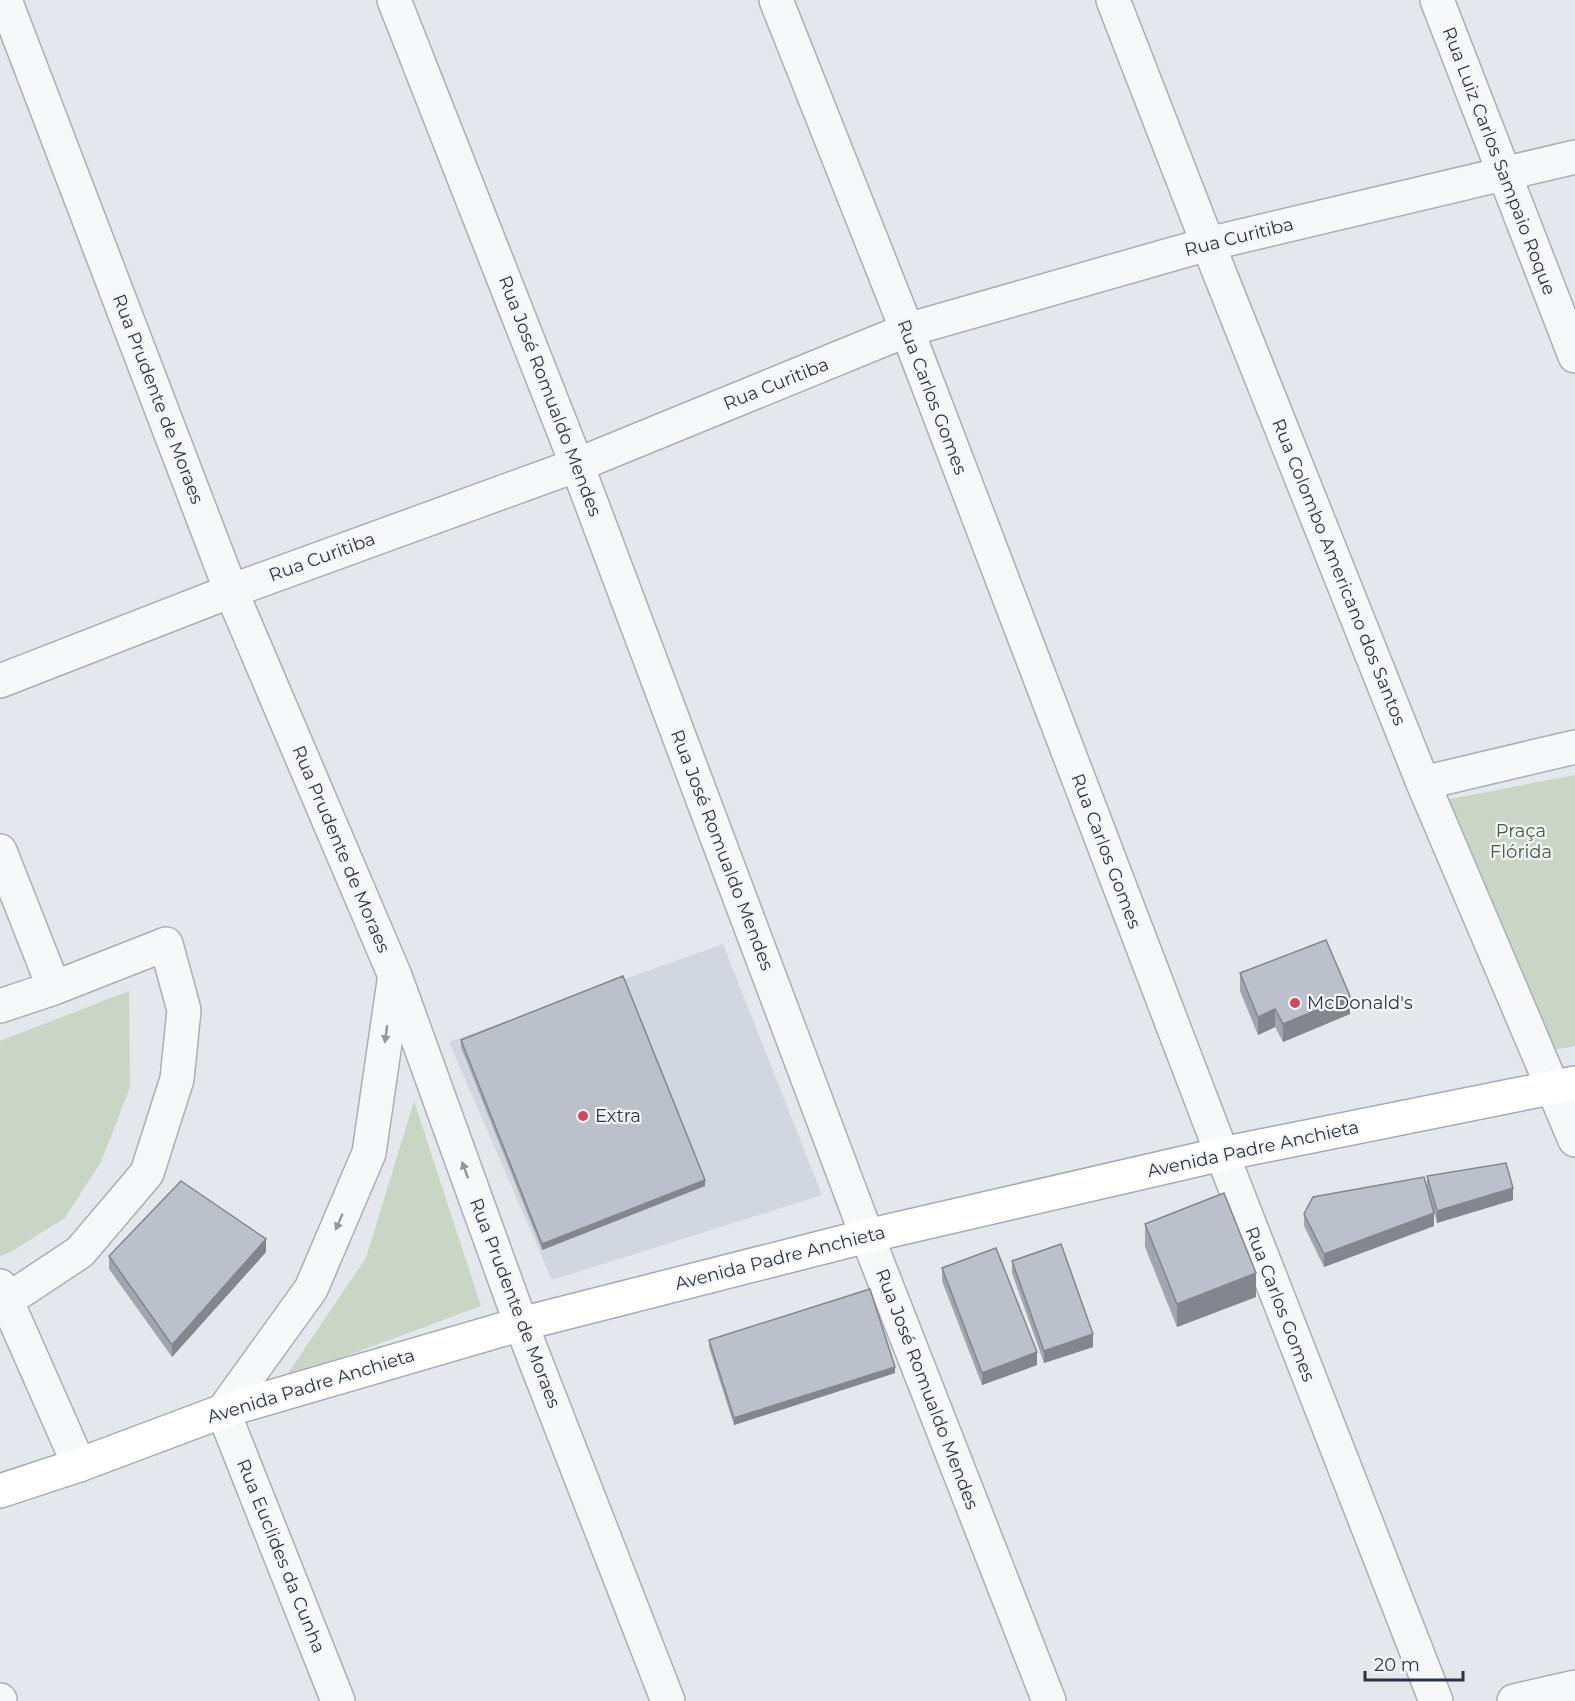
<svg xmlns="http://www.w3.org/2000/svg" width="1575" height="1701" viewBox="0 0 1575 1701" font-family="Montserrat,sans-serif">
<rect width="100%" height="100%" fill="#e4e7ec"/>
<path fill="#d2d6de" d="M723,944L822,1195L552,1280L449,1042Z"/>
<path fill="#c9d6c5" d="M1575,775V1046L1547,1051L1445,800Z
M129,991L130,1087L101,1162L65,1218L9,1253L0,1256V1041Z
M414,1101L481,1306L284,1379L366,1258Z"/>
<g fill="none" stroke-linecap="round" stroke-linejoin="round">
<defs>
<path id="minor" d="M5,0L231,591L395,976L521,1324L668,1701
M394,0L577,465L867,1236L1049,1701
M776,0L907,330L1222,1154L1436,1701
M1113,0L1208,244L1423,783L1575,1140
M1437,0L1575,356
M0,681L231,591L577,465L907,330L1208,244L1575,157
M1423,783L1575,747
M0,851L54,988
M0,1006L54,988L166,944L184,1010L177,1079L147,1173L80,1252L6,1301L0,1302
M0,1286L79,1465
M0,1700V1701
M338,1701L223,1411L311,1289L369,1153L394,981
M1514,1701L1575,1687"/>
<path id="major" d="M0,1491L79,1465L223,1411L521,1324L867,1236L1222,1154L1575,1083"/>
</defs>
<use href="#minor" stroke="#a9aeb7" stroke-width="36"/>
<use href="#major" stroke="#a3abb8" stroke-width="36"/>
<use href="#minor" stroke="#f7f8fa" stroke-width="33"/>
<use href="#major" stroke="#fff" stroke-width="33"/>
</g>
<path fill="#a1a5ae" d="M1240,973L1350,1014L1283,1042L1275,1027L1258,1035L1240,991Z
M461,1040L705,1186L542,1250L461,1047Z
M1427,1176L1513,1200L1437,1223L1427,1188Z
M1304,1214L1434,1226L1324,1267L1304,1226Z
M1145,1224L1256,1297L1177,1327L1145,1247Z
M266,1252L172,1357L109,1269V1256Z
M1012,1261L1093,1347L1044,1363L1012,1273Z
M942,1268L1037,1365L982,1385L942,1281Z
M709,1340L895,1373L734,1425L709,1347Z"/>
<path fill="#83868d" d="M1350,996V1014L1283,1042V1024Z
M1275,1009V1027L1258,1035V1017Z
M705,1180V1186L542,1250V1244Z
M1513,1188V1200L1437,1223V1211Z
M1434,1213V1226L1324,1267V1254Z
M266,1239V1252L172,1357V1345Z
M1256,1273V1297L1177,1327V1304Z
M1093,1334V1347L1044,1363V1351Z
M1037,1352V1365L982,1385V1373Z
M895,1367V1373L734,1425V1418Z"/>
<path fill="#bbc0ca" stroke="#83868d" stroke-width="1.5" d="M1326,940L1350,996L1283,1024L1275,1009L1258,1017L1240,973Z
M623,976L705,1180L542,1244L461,1040Z
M1506,1163L1513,1188L1437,1211L1427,1176Z
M1424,1177L1434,1213L1324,1254L1304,1214L1313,1197Z
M181,1181L266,1239L172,1345L109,1256Z
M1224,1193L1256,1273L1177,1304L1145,1224Z
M1061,1244L1093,1334L1044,1351L1012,1261Z
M996,1248L1037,1352L982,1373L942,1268Z
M870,1289L895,1367L734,1418L709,1340Z"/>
<defs><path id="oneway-solid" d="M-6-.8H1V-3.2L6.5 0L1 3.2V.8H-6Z" transform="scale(1.5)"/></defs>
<g fill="#9196a0">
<use href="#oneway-solid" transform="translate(386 1034) rotate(98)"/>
<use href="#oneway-solid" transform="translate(465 1170) rotate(-110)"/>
<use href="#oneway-solid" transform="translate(339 1222) rotate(113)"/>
</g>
<g fill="#d1495b" stroke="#f4f6f9" stroke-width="2">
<circle cx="1295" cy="1003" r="6"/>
<circle cx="583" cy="1116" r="6"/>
</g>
<g text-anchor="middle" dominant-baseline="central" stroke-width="4.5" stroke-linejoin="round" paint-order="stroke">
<g font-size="18" fill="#2b3445" stroke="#f4f6f9">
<text transform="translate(1499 161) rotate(69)">Rua Luiz Carlos Sampaio Roque</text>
<text transform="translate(1239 237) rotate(-14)">Rua Curitiba</text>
<text transform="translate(776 384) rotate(-22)">Rua Curitiba</text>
<text transform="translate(550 396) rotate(69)">Rua José Romualdo Mendes</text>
<text transform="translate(932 397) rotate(69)">Rua Carlos Gomes</text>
<text transform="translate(158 399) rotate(69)">Rua Prudente de Moraes</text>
<text transform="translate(322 557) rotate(-20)">Rua Curitiba</text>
<text transform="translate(1339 572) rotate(68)">Rua Colombo Americano dos Santos</text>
<text transform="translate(341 849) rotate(67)">Rua Prudente de Moraes</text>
<text transform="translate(722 850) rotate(69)">Rua José Romualdo Mendes</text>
<text transform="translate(1106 851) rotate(69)">Rua Carlos Gomes</text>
<text transform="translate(1253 1149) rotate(-12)">Avenida Padre Anchieta</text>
<text transform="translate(780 1258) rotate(-14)">Avenida Padre Anchieta</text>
<text transform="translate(515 1303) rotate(69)">Rua Prudente de Moraes</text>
<text transform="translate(1280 1304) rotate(69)">Rua Carlos Gomes</text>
<text transform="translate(311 1386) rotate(-17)">Avenida Padre Anchieta</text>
<text transform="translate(927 1389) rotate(69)">Rua José Romualdo Mendes</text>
<text transform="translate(281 1556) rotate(68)">Rua Euclides da Cunha</text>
</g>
<g font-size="18" fill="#3f6138" stroke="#f4f6f9">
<text x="1521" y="831">Praça<tspan x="1521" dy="21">Flórida</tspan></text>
</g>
<g font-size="18" fill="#2b3445" stroke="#f4f6f9" text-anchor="start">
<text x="1307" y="1003">McDonald's</text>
<text x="595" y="1116">Extra</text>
</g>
</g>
<path d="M1365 1671v9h98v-9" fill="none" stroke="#2b3445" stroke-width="3"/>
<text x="1374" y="1671" font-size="18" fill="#2b3445" stroke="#f4f6f9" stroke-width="4.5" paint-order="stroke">20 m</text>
</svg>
